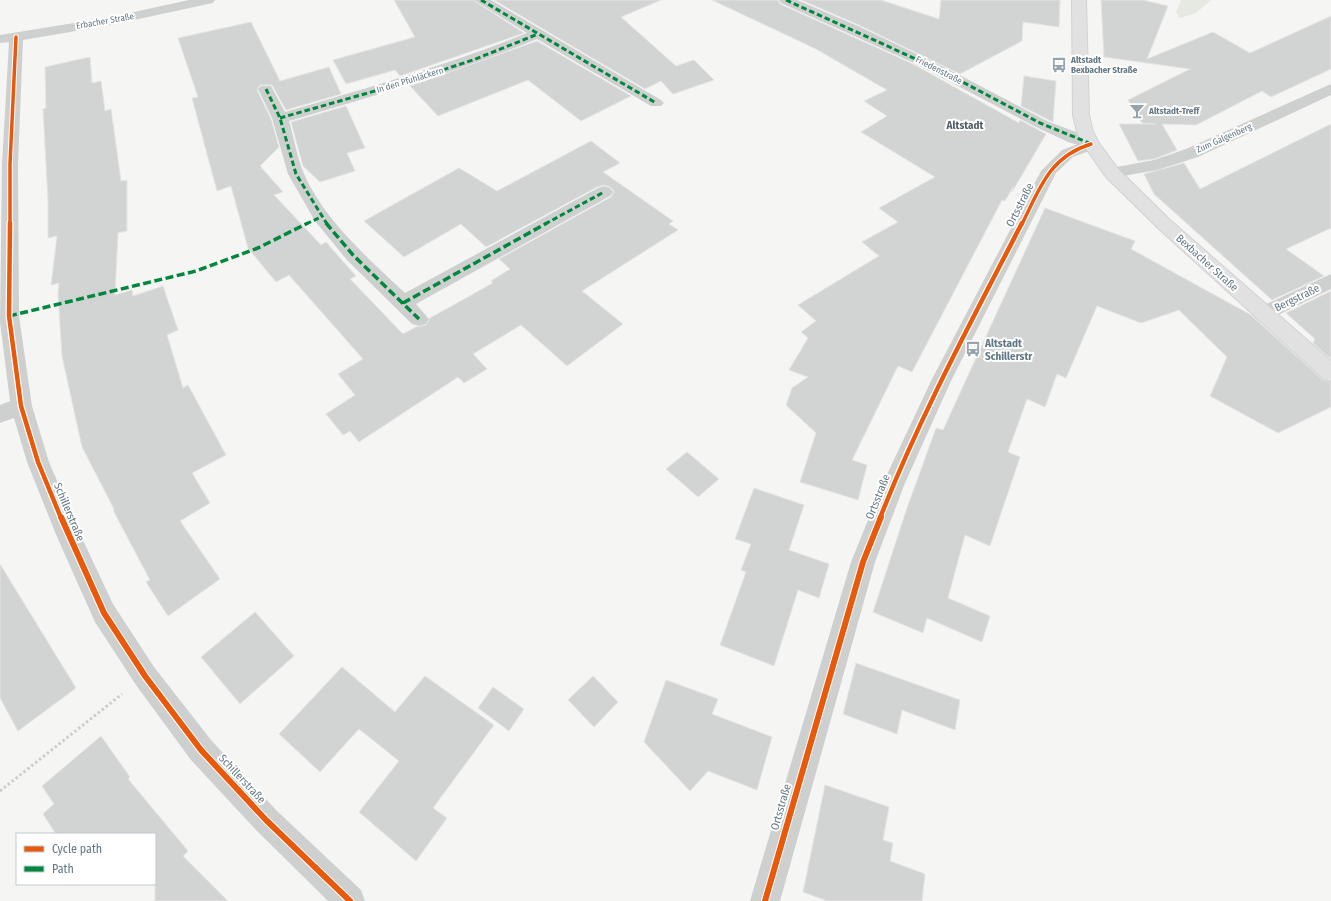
<svg xmlns="http://www.w3.org/2000/svg" width="1331" height="901" viewBox="0 0 1331 901" font-family="'Fira Sans Condensed',sans-serif">
<rect width="100%" height="100%" fill="#f5f5f3"/>
<path fill="#e5e9e1" d="M1181,0H1211L1196,13L1180,18L1176,12Z"/>
<path fill="#d2d3d3" stroke="#e4e4e3" d="M394,0H473L524,33L400,76L395,70L346,84L333,60L415,37Z
M494,0H661L621,17L676,66L694,60L714,80L673,94L661,81L645,89Z
M712,0H778L780,4L913,64L1019,123L1020,120L1046,134L1012,192L1013,187L1005,201L1002,200L912,372L898,366L852,460L867,465L858,500L800,482L816,433L786,405L792,388L808,377L789,370L808,338L801,332L816,321L798,305L879,256L862,242L898,222L879,208L935,177L861,132L887,116L864,101L887,90L816,49Z
M801,0H881L939,19L941,0H1060L1059,27L1023,22L1022,41L960,74L859,25Z
M1101,0H1143L1168,6L1147,59L1213,32L1250,53L1331,16V69L1271,97L1262,91L1196,125L1162,124L1177,150L1154,159L1138,161L1119,124H1156L1142,123L1128,100L1190,69L1104,57Z
M251,22L280,81L329,67L341,94L286,110L272,85H260L257,90L271,119L279,147L260,166L283,192L274,195L321,245L326,242L356,276L350,279L403,334L416,327L426,325L430,318L493,283L491,281L510,269L499,259L611,197L614,191L610,187L604,185L597,187L486,247L461,224L404,257L364,221L459,168L497,191L591,141L620,163L603,172L673,221L669,224L678,230L582,291L623,324L567,366L521,325L473,354L487,369L464,383L458,377L359,442L350,431L343,435L326,414L355,395L338,374L363,359L289,275L276,282L248,248L231,186L217,191L192,98L198,97L178,38Z
M537,41L631,96L581,121L528,80L438,116L410,86Z
M90,57L92,83L101,81L105,111L111,109L121,181L127,180V231L118,233L115,295L132,290L133,296L163,286L178,330L167,335L183,388L188,385L226,455L192,473L210,503L180,521L220,579L168,616L146,582L150,580L113,510L114,509L82,447L62,356L58,293L59,283L51,285L57,236L48,238V200L43,109L46,108L45,67Z
M1024,76L1056,81L1053,122L1021,106Z
M346,106L365,148L347,153L355,171L320,182L303,166L291,122Z
M1331,124V228L1286,249L1324,276L1272,300L1154,194L1144,174L1184,163L1200,189Z
M1045,208L1135,241L1131,249L1251,315L1323,380L1331,382V407L1278,433L1210,396L1227,357L1179,310L1141,323L1097,306L1066,378L1057,374L1045,407L1027,399L1008,452L1020,457L990,546L965,535L948,598L990,616L982,642L927,618L923,633L873,612L906,511L936,428L943,430Z
M1331,291V359L1313,343L1315,339L1286,313Z
M687,452L719,479L698,497L666,469Z
M754,488L804,505L789,550L829,564L819,598L798,590L774,666L720,645L746,572L741,570L751,544L735,539Z
M0,564L76,688L18,731L0,698Z
M255,612L294,656L240,704L201,657Z
M856,663L960,700L955,730L902,710L897,734L843,714Z
M342,667L395,712L425,676L494,725L433,808L447,818L416,861L359,812L399,761L359,729L320,772L279,734Z
M593,676L618,702L594,727L568,700Z
M666,680L718,699L712,714L772,737L757,790L708,771L690,791L644,742Z
M493,687L524,709L509,731L478,708Z
M101,736L130,777L128,779L188,851L183,856L228,901H155V834H56L43,814L54,804L42,786Z
M825,785L889,807L883,840L893,843L890,861L925,874L922,901H827L803,892Z"/>
<g fill="none" stroke-linecap="round" stroke-linejoin="round">
<defs>
<path id="secondary" d="M1072,0H1086L1089,115L1093,132L1099,143L1118,169L1170,220L1331,361V381L1324,379L1158,228L1106,177L1083,144L1077,132L1073,115Z"/>
</defs>
<use href="#secondary" stroke="#d0d2d3" stroke-width="2"/>
<path stroke="#cccdcd" stroke-width="3" stroke-dasharray="2.5 2.5" stroke-linecap="butt" d="M0,791L122,694"/>
<path fill="#ced0d0" fill-rule="evenodd" d="M189,0H215L213,3L208,4L111,25L23,40L18,164L19,316L32,406L49,462L80,534L113,604L154,667L211,740L276,810L361,890L365,901H328L256,830L191,760L136,685L95,622L57,537L27,462L14,418L0,423V405L10,401L0,322L2,164L9,42L0,43V35L111,17Z
M474,0H491L661,100L664,103L661,106H651L537,39C456,72 373,96 289,121C294,138 297,157 304,174C324,220 369,259 405,293L598,188L604,186L610,188L613,192L610,196L416,304L429,319L426,324L419,326L412,324L347,260L315,221L288,174L272,118L258,89L261,86H271L285,112C367,88 448,65 527,33Z
M779,0H797L858,26L946,68L1047,121L1097,140L1099,144L1097,148L1091,149L1068,142L1036,127L914,63L781,3Z
M1331,84V95L1198,157L1157,170L1112,178L1106,177L1104,173L1106,169L1154,160L1186,149Z
M1331,274V289L1270,319L1263,321L1256,319L1253,314L1256,309Z"/>
<path fill="#ced0d0" fill-rule="evenodd" d="M1091,139L1097,140L1099,144L1097,148L1073,157L1056,173L951,381L905,483L875,562L780,901H750L851,562L883,483L931,381L1041,171L1062,150Z"/>
<use href="#secondary" fill="#e1e1e2" fill-rule="evenodd"/>
<path stroke="#00873e" stroke-width="3" stroke-dasharray="5.5 3" stroke-linecap="butt" d="M481,0L656,103
M786,0L940,70L1040,123L1089,143
M266,89L280,118L296,174L327,224
M280,118L403,83L473,60L538,34
M306,224L321,217
M545,224L604,192"/>
<path stroke="#00873e" stroke-width="3.5" stroke-dasharray="8 3.5" stroke-linecap="butt" d="M326,223L353,255L419,319
M403,303L547,223
M9,316L196,271L258,248L308,223"/>
<defs>
<path id="cycleway-far2" d="M10,224V164L16,37
M1022,224C1040,188 1049,157 1091,144"/>
<path id="cycleway-far1" d="M10,223L9,316L21,406L38,462L61,518
M880,518C920,416 972,320 1022,223"/>
<path id="cycleway" d="M61,517L104,613L145,676L201,750L266,820L350,901
M765,901L863,562L881,517"/>
</defs>
<use href="#cycleway-far2" stroke="#fff" stroke-width="5.5"/>
<use href="#cycleway-far1" stroke="#fff" stroke-width="7"/>
<use href="#cycleway" stroke="#fff" stroke-width="8"/>
<use href="#cycleway-far2" stroke="#e8590c" stroke-width="3.5"/>
<use href="#cycleway-far1" stroke="#e8590c" stroke-width="4.5"/>
<use href="#cycleway" stroke="#e8590c" stroke-width="6"/>
</g>
<defs>
<symbol id="bus-bare" viewBox="-9 -9 18 18"><path d="M-5-6H5V4H4V6H2V4H-2V6H-4V4H-5ZM-3.5-4V0h7V-4ZM-3.5 1.2v1.5H-2V1.2ZM2 1.2v1.5H3.5V1.2Z" fill="#96a4ac" stroke="#fff" stroke-width="2.5" paint-order="stroke"/></symbol>
<symbol id="bar-bare" viewBox="-9 -9 18 18"><path d="M-6-5H6L.8 .8V4.5H3.5V6h-7V4.5H-.8V.8Z" fill="#96a4ac" stroke="#fff" stroke-width="2.5" paint-order="stroke"/></symbol>
</defs>
<g fill-rule="evenodd">
<use href="#bus-bare" x="1048" y="54" width="22" height="22"/>
<use href="#bar-bare" x="1126" y="100" width="22" height="22"/>
<use href="#bus-bare" x="962" y="338" width="22" height="22"/>
</g>
<g text-anchor="middle" dominant-baseline="central" stroke-width="4" stroke-linejoin="round" paint-order="stroke">
<g font-size="9" fill="#637886" stroke="#fff">
<text transform="translate(105 21) rotate(-10)">Erbacher Straße</text>
<text transform="translate(939 70) rotate(27)">Friedenstraße</text>
<text transform="translate(410 80) rotate(-17)">In den Pfuhläckern</text>
<text transform="translate(1224 138) rotate(-24)">Zum Galgenberg</text>
</g>
<g font-size="9" font-weight="bold" fill="#637886" stroke="#fff" text-anchor="start">
<text x="1071" y="60">Altstadt<tspan x="1071" dy="10">Bexbacher Straße</tspan></text>
<text x="1149" y="111">Altstadt-Treff</text>
</g>
<g font-size="11" font-weight="bold" fill="#51616a" stroke="#fff">
<text x="965" y="125">Altstadt</text>
</g>
<g font-size="11" fill="#637886" stroke="#fff">
<text transform="translate(1020 205) rotate(-63)">Ortsstraße</text>
<text transform="translate(1207 263) rotate(42)">Bexbacher Straße</text>
<text transform="translate(1297 298) rotate(-26)">Bergstraße</text>
<text transform="translate(878 497) rotate(-68)">Ortsstraße</text>
<text transform="translate(69 512) rotate(67)">Schillerstraße</text>
<text transform="translate(242 779) rotate(47)">Schillerstraße</text>
<text transform="translate(781 807) rotate(-74)">Ortsstraße</text>
</g>
<g font-size="11" font-weight="bold" fill="#637886" stroke="#fff" text-anchor="start">
<text x="985" y="343">Altstadt<tspan x="985" dy="13">Schillerstr</tspan></text>
</g>
</g>
<rect x="16" y="833" width="140" height="52" fill="#ffffff" stroke="#c1c9cf"/>
<rect x="24" y="846" width="20" height="6" fill="#e8590c" stroke="#c1c9cf"/>
<text x="52" y="853" font-size="12" fill="#637886">Cycle path</text>
<rect x="24" y="866" width="20" height="6" fill="#00873e" stroke="#c1c9cf"/>
<text x="52" y="873" font-size="12" fill="#637886">Path</text>
</svg>
